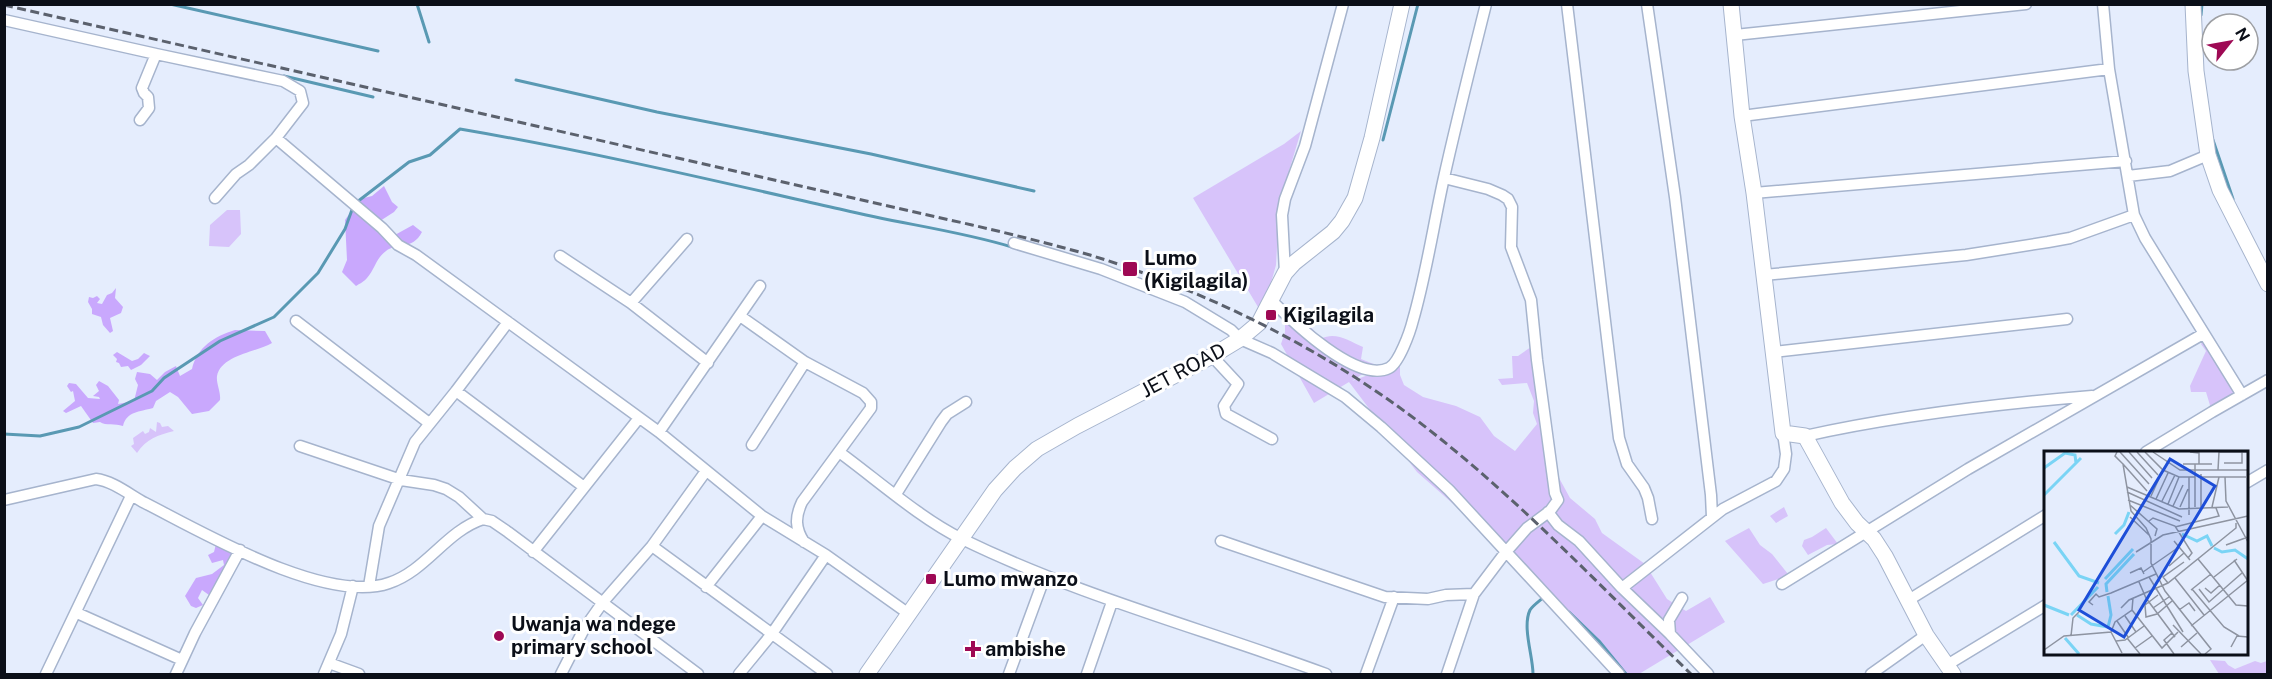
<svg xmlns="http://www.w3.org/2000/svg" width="2272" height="679" viewBox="0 0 2272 679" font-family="'Public Sans',sans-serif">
<rect width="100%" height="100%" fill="#e5edfd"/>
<path fill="#d7c3fa" d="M1301,131L1289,171L1278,230L1276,265L1271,283L1258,307L1193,198L1284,144Z
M227,210H240L241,234L229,247L209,246L210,225Z
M1292,316L1310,326L1321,339C1335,331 1349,341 1363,347L1361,359L1376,365L1352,381L1395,365L1400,366V375L1404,385L1423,397L1456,406L1480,417L1494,436L1515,451L1537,424L1533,413L1534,401L1527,383L1502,385L1498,379L1513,378L1512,356H1518L1531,347L1558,476L1570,498L1595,519L1602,533L1645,564L1667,599L1686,611L1710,597L1725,622L1639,674H1612L1459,509L1417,472L1349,382L1314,403L1281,344L1285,332V320Z
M2207,334L2242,389L2212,412L2206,392H2191L2190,386L2206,351L2201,344Z
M157,422L160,423L162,427L168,426L174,431C158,435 146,439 137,453L131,446L134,444L133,438L143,431L145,434L149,432L150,428L156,432Z
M1784,507L1788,516L1776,523L1770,516Z
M1749,528L1760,545L1772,554L1788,574L1785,577L1763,584L1725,541Z
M1826,528L1838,544L1827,545L1808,555L1802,546L1804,540L1812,537Z
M2210,660L2225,661L2228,665L2235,669L2255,661L2261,663L2267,661V674H2219Z"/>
<path fill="#c9a8fd" d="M384,186L392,202L398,207L394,212L380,221L393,236L413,225L422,232C412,251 397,242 386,251C376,258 375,269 367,278C365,281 359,284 356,286L342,272L347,260L345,220L360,199L372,196Z
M116,288L115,298L123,307L121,313L110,318L113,331L110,333L103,325L101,317L92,314V309L88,302L89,297L93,298L97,296L100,299L97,303L102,304L107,295L112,293Z
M235,330L265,331L272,343C257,352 221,355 217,376C216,383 221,392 220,400L209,411L192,414L178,397L170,392L156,401L153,408C139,412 127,411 123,426C115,423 106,426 100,422L93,423L81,406L66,413L63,411L75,401L73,391L71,392L67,386L69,383L76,384L88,398L100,399L99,397L93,396L99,391L96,385L99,381L108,386L119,400L118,404L134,401L138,385L135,379L137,372L150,374L157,380L165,372L176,366L180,376L192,369C197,347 215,336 235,330Z
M117,352L132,361L138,359L144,353L150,356L141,365L131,370L128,366L121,367L119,363L116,362L117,359L113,355Z
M216,544L230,545L236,556L218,603L209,600V595L202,590L198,598L203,605L196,608L191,606L185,596L196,578L212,574L224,565L223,560L212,563L208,555L214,552Z"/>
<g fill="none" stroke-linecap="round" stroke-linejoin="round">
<path stroke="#5999b3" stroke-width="3" d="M170,4L378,51
M417,4L429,42
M2201,15L2202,4
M284,76L373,97
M516,80L657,112L871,154L1034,191
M1383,140L1418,4
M2213,140L2233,199
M357,202L409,162L430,155L460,129C589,151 716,181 844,210C901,224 956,230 1012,247
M4,434L40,436L79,427L152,391L164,378L220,341L274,317L318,273L345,229L353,207
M1569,612L1599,641L1626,674
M1533,674C1533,656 1522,627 1530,610C1533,605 1541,600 1545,596"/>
<defs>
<path id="street" d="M1567,4L1619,438L1627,464L1644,488L1648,498L1652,519
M1647,4L1675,197L1711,495L1712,517
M2103,4L2109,69L2134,215L2145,238L2242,395
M4,20L156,54
M1735,35L2026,4
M1742,116L2109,69
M140,120L149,108L148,97L144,93L142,88L156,54L283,81L300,91L303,103L276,138L249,165L236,174L215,198
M276,138L382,228L398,245L416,255L659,432L762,516L826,555L909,614
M2128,176L2170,171L2208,155
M1444,178L1488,189L1502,195L1508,199L1512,207L1511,247L1531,300L1537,360L1555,493L1558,500L1550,511L1527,528L1505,553L1474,594L1447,674
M1754,193L2126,161
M1014,243L1101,269L1185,302L1231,330L1240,339L1272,353L1345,397L1381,427L1449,490L1619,674
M560,256L631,303L708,363
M1285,273L1282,215L1285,199L1305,146L1343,4
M1764,275L1966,255L2048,242L2070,238L2134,215
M1271,300C1292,321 1357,384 1389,368C1399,363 1410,332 1413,320C1426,275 1433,228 1443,182C1456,123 1471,64 1486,4
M631,303L687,239
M740,316L805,362L863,393L871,402V408L802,502C795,517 795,528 804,542
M296,321L429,423
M1774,352L2067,319
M1212,356L1238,384L1224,406L1226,414L1272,439
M456,391L584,487
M659,432L760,286
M1805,436C1899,415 1996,404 2092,396
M752,445L805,362
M300,446L401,480L434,485L446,489L459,497L483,519L492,521L508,532L698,674
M839,452C876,479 921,519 962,539C1079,596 1204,629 1326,674
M2146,452L2212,412L2268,380
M2246,483L2268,470
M896,494L941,422L947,414L966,402
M4,500L96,479C113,481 130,495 145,503C202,532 326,605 389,583C426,571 446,531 483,519
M1548,512L1558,525L1579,541L1622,588L1670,634L1708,674
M1221,541L1385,597L1428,599L1446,595L1474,594
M652,546L827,674
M533,552L639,418
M1782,584L1968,469L2203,334
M369,586L379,526L415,442L456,391L508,322
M706,587L762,516
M1622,588L1723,509L1776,481L1784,469L1786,454L1783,433
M1907,601L2046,515
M77,613L182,660
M1670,634L1669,620L1682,598
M329,663L359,674
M1947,665L2046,605
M46,674L131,496
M176,674L195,633L240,550
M324,674L341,634L353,586
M561,674L584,629L603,602L652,546L706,471
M739,674L771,635L826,555
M1009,674L1045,576
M1087,674L1112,602
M1366,674L1394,597
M1871,674L1926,635"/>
<path id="secondary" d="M1731,4L1742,116L1754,193L1783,433L1805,436L1842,503L1857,523L1874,539L1885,556L1926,635L1953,674
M2193,4L2196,71L2208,155L2220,190L2268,284
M867,674L995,490L1015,468L1037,449L1077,426L1212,356L1240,339L1259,323L1285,273L1294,263L1333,232L1342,221L1355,198L1372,138L1402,4"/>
</defs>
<use href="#street" stroke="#a6b4cd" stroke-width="13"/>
<use href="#secondary" stroke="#a6b4cd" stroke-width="17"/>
<use href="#street" stroke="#fff" stroke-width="10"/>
<use href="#secondary" stroke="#fff" stroke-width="15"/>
<path stroke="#5b616d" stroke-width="3" stroke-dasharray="9 4.5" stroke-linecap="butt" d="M4,5L972,225C1011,234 1051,244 1090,255C1219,295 1344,359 1448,445C1534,515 1611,597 1691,674"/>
</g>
<g fill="#9e0954" stroke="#fff" stroke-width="2">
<rect x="1122" y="261" width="16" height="16" rx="3"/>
<rect x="1265" y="309" width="12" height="12" rx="3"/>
<rect x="925" y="573" width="12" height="12" rx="3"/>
<circle cx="499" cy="636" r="6"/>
<path d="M970 640h6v6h6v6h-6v6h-6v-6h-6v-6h6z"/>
</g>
<g text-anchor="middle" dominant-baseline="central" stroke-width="6" stroke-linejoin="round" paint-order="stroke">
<g font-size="20" font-weight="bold" fill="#0b0f18" stroke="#fff" text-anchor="start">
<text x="1144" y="258">Lumo<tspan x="1144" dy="23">(Kigilagila)</tspan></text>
<text x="1283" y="315">Kigilagila</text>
<text x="943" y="579">Lumo mwanzo</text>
<text x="511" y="624">Uwanja wa ndege<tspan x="511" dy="23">primary school</tspan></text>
<text x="985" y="649">ambishe</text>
</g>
<g font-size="20" fill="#0b0f18" stroke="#fff">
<text transform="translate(1183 370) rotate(-28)">JET ROAD</text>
</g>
</g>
<g transform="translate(2044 451)">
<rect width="204" height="204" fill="#e5edfd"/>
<path fill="none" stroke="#7ad4f5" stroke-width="3" d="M0,17L21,2L31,4L32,12M0,44L37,7M71,83L80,74L85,61M138,83L153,90L163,85L168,95M10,91L35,125L55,132M170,97L178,101L191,99L204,108M61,128L89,98M63,141L62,133L90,103M0,154L25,164M27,164L54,136M33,164L47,173L64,176L67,164L64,145M21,187L35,203"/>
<path fill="none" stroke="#8e94a1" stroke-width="1.5" d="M73,1L71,5L79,13L87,60L102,77L107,88V112L121,140L167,198L161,203M76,1L105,33M85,1L108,27M93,1L114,24M101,1L119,19L135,26H151M109,1L136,19H204M146,1L155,2V13M180,12H198V1M79,13L103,40M139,13H168M151,13V56M174,19L175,1H204M157,23V56M157,26H202M181,26L182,50L204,91M83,36L135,58L184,56M83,41L138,66M107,45L118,21M112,48L124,22M84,49L136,70M118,50L131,24M124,53L135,26M86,54L113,78L111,85M129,55L139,34M136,56L144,38M168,56L175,26M145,64V26M86,66L105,84M105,70L109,67L131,75L148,102L144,107M131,76L175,65L172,57M130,90L146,109M182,94L204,86M92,101L119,84L204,65M154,108L192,154L204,155M190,109L204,130M125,115L140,102M99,121L135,96M86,122L97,117L100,123M105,126L139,181M170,126L193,108M131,127L160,164M95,131L102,147L131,186M124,132L119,126L140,111M161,137L167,142L176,134M148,138L180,176L195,185M155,138L165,151L198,122M147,139L167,123M114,144L101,154L102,166L113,163L128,150M49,154L45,151L52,143L55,146L67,142L112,123M77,157L85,149L124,132L192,77V72M109,157L125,146M88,159L118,197L134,181M135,159L145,152L151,160M81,165L92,181M73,170L84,186M129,174L157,203M147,175L204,129M67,181L78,202M128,182L120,189L130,203M27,185L29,167L35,161M83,187L96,203M72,190L81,189L100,175M137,196L153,182M187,196L193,185L204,186M91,197L108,185M0,199L20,185L67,181L71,171L88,159L89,147"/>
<path fill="#1d4ed8" fill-opacity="0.15" stroke="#1d4ed8" stroke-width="3" d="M126,8L171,35L80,186L35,159Z"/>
<rect width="204" height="204" fill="none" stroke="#0b0f18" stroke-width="3"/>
</g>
<rect width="2272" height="679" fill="none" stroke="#0b0f18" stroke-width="12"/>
<g transform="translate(2230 42) rotate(59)"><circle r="28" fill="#ffffff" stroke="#9d9fa3" stroke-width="1.5"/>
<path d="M0-4.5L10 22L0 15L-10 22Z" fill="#9e0954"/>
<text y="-9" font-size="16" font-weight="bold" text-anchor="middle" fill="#0b0f18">N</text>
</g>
</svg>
